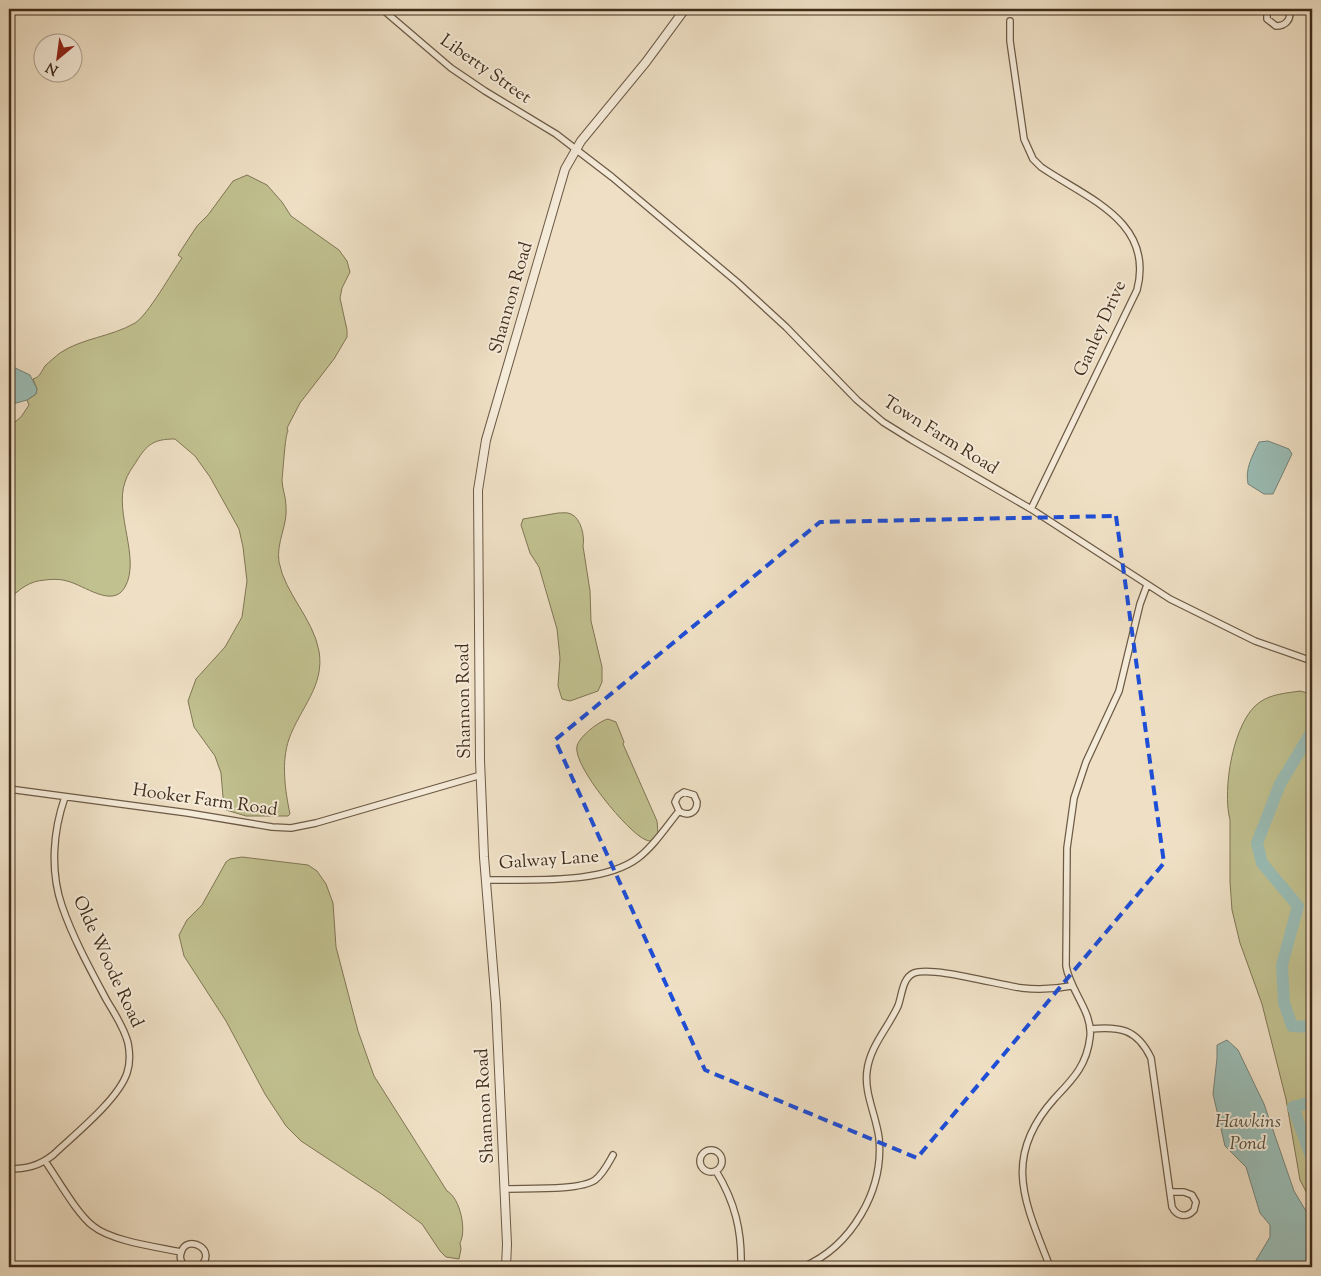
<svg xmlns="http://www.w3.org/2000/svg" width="1321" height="1276" viewBox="0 0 1321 1276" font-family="'Sorts Mill Goudy',serif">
<rect width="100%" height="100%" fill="#efe0c5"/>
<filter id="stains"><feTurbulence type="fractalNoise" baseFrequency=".004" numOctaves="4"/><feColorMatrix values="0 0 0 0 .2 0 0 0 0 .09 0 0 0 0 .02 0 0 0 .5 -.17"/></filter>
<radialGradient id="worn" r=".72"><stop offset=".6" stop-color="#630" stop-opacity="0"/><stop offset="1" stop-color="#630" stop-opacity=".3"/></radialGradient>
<path fill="#c1c08f" stroke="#807655" d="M247,175L267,185L282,202L291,216L339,250L347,261L350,272L342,288L340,298L347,330V337L334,359L300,403L287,428L288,431C285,435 283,472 282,480C282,488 286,497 286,506C288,525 276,542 279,562C285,594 313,618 319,651C325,686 300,708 289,739C281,762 285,790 290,814L288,816H246L226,810L223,797L221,773L215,756L194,727L188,701L196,679L225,647L242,617L247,581L243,547L239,529L210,477L195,456L175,439C154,439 147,444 136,462C132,468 127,475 125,482C114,513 141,559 125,587C113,609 84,585 67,581C61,579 51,579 45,580C29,581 20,589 9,599V427L21,417L29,405L27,400L36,394L37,389L33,379C40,377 41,372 45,366C49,362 55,357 60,353C82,338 111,337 135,323C148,315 172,272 182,258L178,255L197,226L208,215L233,181Z
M558,513C562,513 567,512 571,514C581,518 585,537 583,546L590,591L591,621L602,667V682L598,691L570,701L562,699L558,686L560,658L557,629L539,567L530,553L521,525L523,519Z
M1300,691L1312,694V1203L1300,1180L1286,1099L1262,1004L1240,943L1232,910L1230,882V820C1222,790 1233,720 1260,702C1271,694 1287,693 1300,691Z
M608,719L616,722L624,742L623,744L657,821L658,833L654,841C652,841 649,841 646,840C629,834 572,765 577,746C579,737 599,721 608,719Z
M242,857L308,865L317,871L326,884L333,903L336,947L358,1031L374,1076L447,1191C460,1198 467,1230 460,1243L461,1249L459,1259L446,1257L440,1251L422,1224L383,1195L301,1141L286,1126L265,1094L226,1021L184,956L179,935L187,920L202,905L226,862L230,859Z"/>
<path fill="#9abdb6" stroke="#768378" d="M9,365L30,375L37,389L36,394L27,400L9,405Z
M1268,441L1289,449L1292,454L1273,494H1264L1248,484C1245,468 1252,457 1259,442Z
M1227,1040L1238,1050L1264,1104L1294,1191L1312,1221V1267H1252L1270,1237V1225L1260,1213L1246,1167L1225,1146L1213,1094L1217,1058V1045Z"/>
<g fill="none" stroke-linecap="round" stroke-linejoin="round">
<path stroke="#9abdb6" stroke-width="12" d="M1312,731L1280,784L1257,843L1262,863L1298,906L1282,965L1284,1003L1292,1026L1312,1027
M1312,1102L1293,1107L1312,1159"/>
<defs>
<path id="minor" d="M382,9L451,68L485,91L556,134L612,177L737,282L786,327L857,400L883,422L912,440L1031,509L1170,599L1255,641L1312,661
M1267,9V19L1276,26C1286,26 1292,19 1289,9
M1010,21V41L1024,139L1033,159L1041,167C1086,198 1155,221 1137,290L1031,509
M9,789L188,813L272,827L291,828L316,823L481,775
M487,880C531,879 602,885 638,858C654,846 666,827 679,811C688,817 697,813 697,802L694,795L684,792L678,796L675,802L679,811
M1090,1029C1120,1026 1137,1029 1151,1058L1172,1207C1177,1217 1187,1218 1194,1210L1196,1202L1192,1195L1184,1192H1170
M700 1161a11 11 0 1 1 22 0a11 11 0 1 1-22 0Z
M45,1161C57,1178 77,1214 93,1226C111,1241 157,1247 181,1252
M9,1169C26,1169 39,1166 53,1155C74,1135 118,1100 127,1073C130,1064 130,1053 128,1043C124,1027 114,1013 106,999C90,969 73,938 62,906C50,871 53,831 65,797
M716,1171C735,1202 742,1231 741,1267
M505,1189C525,1188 579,1191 595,1180C603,1174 608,1164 613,1155
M187,1267C182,1264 179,1259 181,1253C186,1232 220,1251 199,1267
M803,1267C852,1246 884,1190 879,1138C876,1115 864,1093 867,1071C870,1046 888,1028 898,1006C902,996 902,978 914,973C932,966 999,985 1022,988C1039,990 1055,989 1071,986
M1050,1267C1025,1202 1001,1158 1055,1098C1073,1079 1087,1065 1090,1037C1093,1012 1070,991 1066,966L1067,848L1074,798L1086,762L1119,691L1140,604L1147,585"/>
<path id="tertiary" d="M506,1267L507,1244L496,1005L484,857L480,760L478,490L486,440L565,169L581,141L646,62L685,9"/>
</defs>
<use href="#minor" stroke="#6c5a46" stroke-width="8"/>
<use href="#tertiary" stroke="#6c5a46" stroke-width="10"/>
<use href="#minor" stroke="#f5ebd9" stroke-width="5.5"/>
<use href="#tertiary" stroke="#f5ebd9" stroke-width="8"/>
</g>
<path fill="none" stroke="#1d4ed8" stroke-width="4" stroke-dasharray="10 6" stroke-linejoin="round" d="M1116,516L1164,863L917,1158L705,1070L555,740L820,522Z"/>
<g text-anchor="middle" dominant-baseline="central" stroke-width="4" stroke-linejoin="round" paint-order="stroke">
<g font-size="18" fill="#402d1b" stroke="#f5ebd9">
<text transform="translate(485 70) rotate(35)">Liberty Street</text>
<text transform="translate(512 298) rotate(-74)">Shannon Road</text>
<text transform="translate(1101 329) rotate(-66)">Ganley Drive</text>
<text transform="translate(940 436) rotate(32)">Town Farm Road</text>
<text transform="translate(465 701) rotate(-91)">Shannon Road</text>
<text transform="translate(205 801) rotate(8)">Hooker Farm Road</text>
<text transform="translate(549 861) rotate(-4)">Galway Lane</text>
<text transform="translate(107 962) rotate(65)">Olde Woode Road</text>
<text transform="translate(486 1106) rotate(-93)">Shannon Road</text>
</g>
<g font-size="19" font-style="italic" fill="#565142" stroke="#f5ebd9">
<text x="1248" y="1122">Hawkins<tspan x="1248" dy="22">Pond</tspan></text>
</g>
</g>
<rect width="1321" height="1276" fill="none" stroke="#efe0c5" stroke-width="30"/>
<rect x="10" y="10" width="1301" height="1256" fill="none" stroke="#402d1b" stroke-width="2.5"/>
<rect x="15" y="15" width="1291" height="1246" fill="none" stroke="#402d1b"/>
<g transform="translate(58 58) rotate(209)"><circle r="24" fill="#f5ebd9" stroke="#ad9f8d"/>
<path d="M0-4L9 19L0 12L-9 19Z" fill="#8f2418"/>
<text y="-8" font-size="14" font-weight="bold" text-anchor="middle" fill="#402d1b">N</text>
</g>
<rect width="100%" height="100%" filter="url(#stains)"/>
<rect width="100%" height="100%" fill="url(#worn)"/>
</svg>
